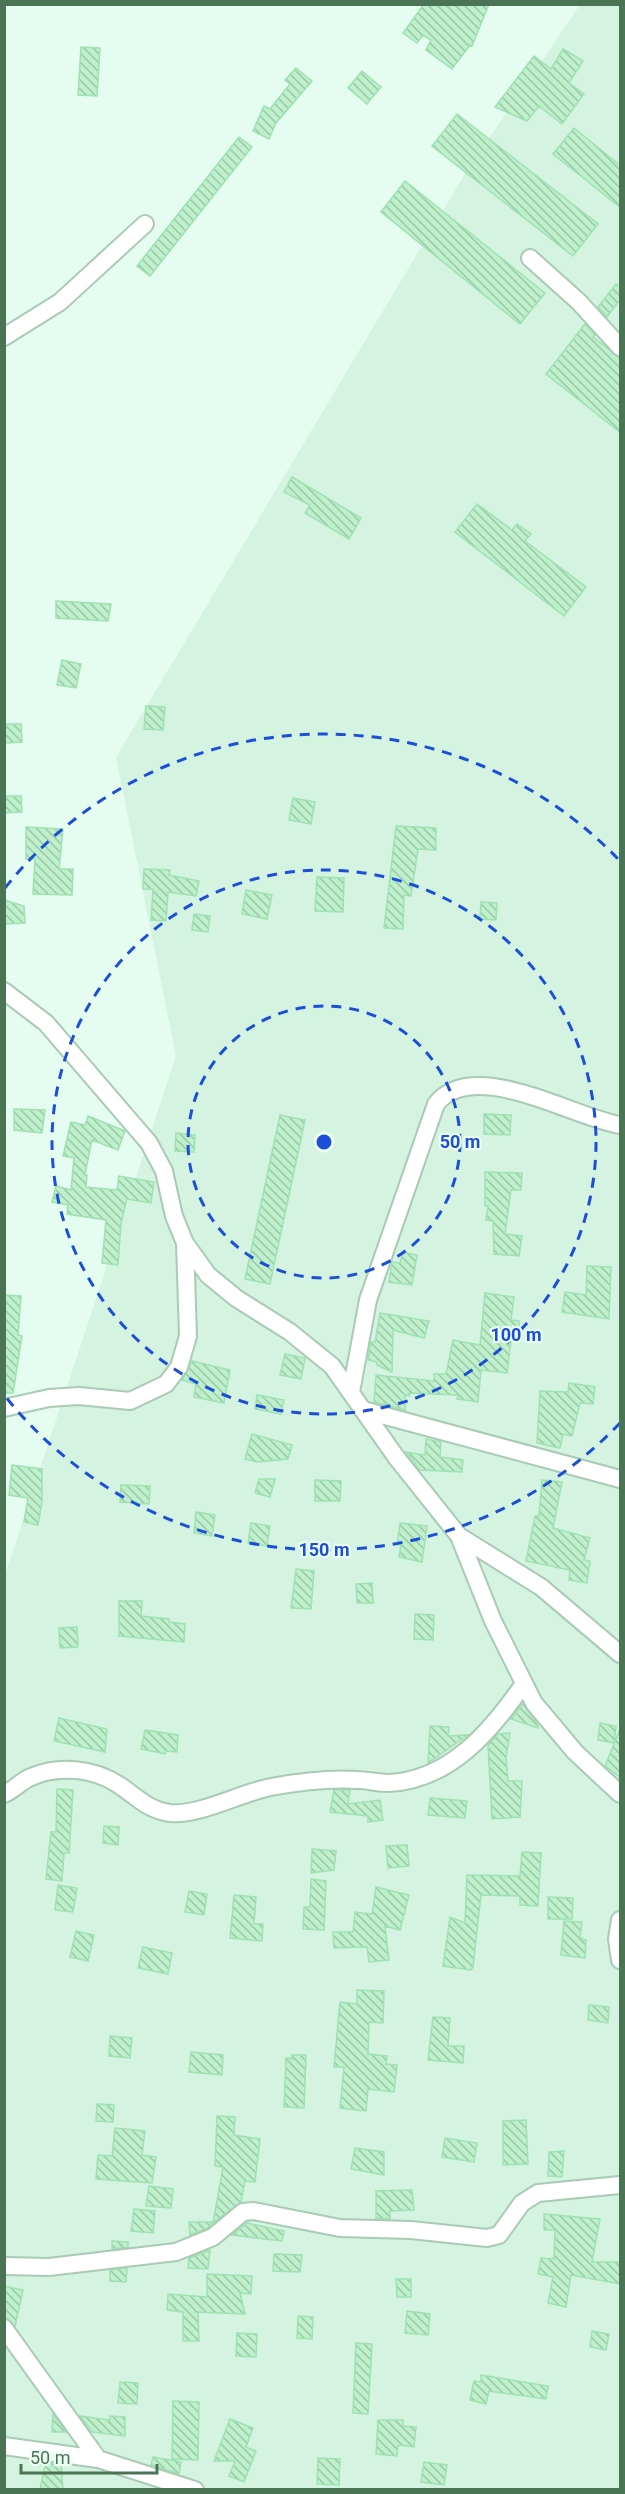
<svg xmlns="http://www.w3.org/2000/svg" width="625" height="2494" viewBox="0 0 625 2494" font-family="Roboto,sans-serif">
<defs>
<pattern id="building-back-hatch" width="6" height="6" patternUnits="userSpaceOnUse" patternTransform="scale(1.5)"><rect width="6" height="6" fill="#bef0cc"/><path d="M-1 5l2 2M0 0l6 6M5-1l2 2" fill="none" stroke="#9cc7a8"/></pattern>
</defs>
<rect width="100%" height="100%" fill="#e5fcf0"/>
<path fill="#d4f3e1" d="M580,5H620V2489L5,2490V1575L176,1056L116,757L468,169Z"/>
<path fill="url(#building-back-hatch)" stroke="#9ee2b1" stroke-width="1.5" d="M424,4H489L472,46L470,45L452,69L426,50L431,40L423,35L417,43L403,33Z
M81,47L100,48L97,96L78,95Z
M563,49L583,61L569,83L584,94L562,124L539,106L527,121L495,107L534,56L551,69Z
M296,68L312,81L276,123L269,139L253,131L264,106L270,109L290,84L285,80Z
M362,71L381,87L367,104L348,88Z
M457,114L598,224L573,256L432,146Z
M574,128L621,166V208L553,154Z
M239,137L252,147L150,276L137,266Z
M405,181L545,293L520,324L381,212Z
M616,284L621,288V298L607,317L598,307Z
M585,324L595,335L593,337L621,359V433L546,374Z
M292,477L361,518L349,539L305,513L310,505L284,492Z
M477,504L512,530L517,524L531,534L525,541L586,587L564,616L455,532Z
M56,601L111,604L108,621L56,618Z
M62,660L81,664L76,688L57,685Z
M146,706L165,707L163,730L144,729Z
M4,724H21L22,742L4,743Z
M4,796H21L22,812L4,813Z
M293,798L315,802L311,824L289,820Z
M396,826L436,828V850L418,849L411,896L404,895L403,929L384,928Z
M26,827L63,829L59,869H73L72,895L33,894L35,859H26Z
M144,869L170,870L169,875L199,881L196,896L168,892L166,921L151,920L153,889H143Z
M317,877L344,878L343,912L315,911Z
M246,890L272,895L267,919L242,914Z
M4,900L24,906L25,923L4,924Z
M481,902L497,903L496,920L480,919Z
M194,914L210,916L208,932L192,930Z
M14,1109L45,1110L42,1133L14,1130Z
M484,1114L511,1115L510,1135L484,1134Z
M280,1115L305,1120L270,1284L245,1279Z
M88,1116L125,1131L118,1150L92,1140L85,1174L87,1175L86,1187L117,1190L119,1176L154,1182L151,1203L127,1199L121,1223L118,1265L102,1263L106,1220L67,1214L68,1205L52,1202L56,1186L71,1190L74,1158L63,1156L71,1122L85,1125Z
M176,1133L195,1135L194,1152L175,1151Z
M485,1172L522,1173L521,1190H511L505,1234L522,1236L519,1256L494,1254L493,1221L486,1220L488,1206H485Z
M403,1252L417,1255L412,1285L389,1282L392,1262L400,1263Z
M587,1266L611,1267L609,1319L562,1312L565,1292L586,1295Z
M485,1293L514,1297L511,1320L519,1321L518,1340H511L507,1373L481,1370L478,1402L457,1399L458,1395L409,1393V1396L405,1395V1410L374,1402L376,1375L434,1381V1374H446L453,1340L480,1345Z
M4,1295L21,1296L18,1335L22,1336L13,1393H4Z
M380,1313L429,1321L424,1338L393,1330L392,1372L377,1365V1362L368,1360L371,1342H375Z
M285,1354L305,1358L301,1379L280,1375Z
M192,1361L230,1370L224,1403L194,1397L196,1384L182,1380Z
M569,1383L595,1387L593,1404L580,1403L572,1436L563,1434L560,1448L537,1443L540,1391L568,1392Z
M257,1395L284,1400L281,1414L255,1409Z
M252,1434L292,1445L288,1459L257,1462L245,1459Z
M426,1439L441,1442L440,1457L463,1460L462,1472L420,1470L406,1452L425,1455Z
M12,1465L42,1469V1502L38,1525L24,1522L28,1498L9,1495Z
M259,1479H275L270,1497L255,1493Z
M315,1480L341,1481L340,1501H315Z
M542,1480L562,1482L553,1528L590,1538L584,1560L590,1561L587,1583L569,1580L570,1570L526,1561L535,1516H539Z
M121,1485L150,1486L149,1504L120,1502Z
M196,1512L215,1515L212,1536L194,1533Z
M251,1523L270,1526L267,1546L248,1543Z
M400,1523L427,1526L422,1562L399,1557L401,1545H397Z
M296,1569L314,1571L311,1609L291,1608Z
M372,1583L373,1603H357L356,1584Z
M119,1601H142L141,1616L169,1619V1622L185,1624L184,1642L119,1636Z
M415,1614L434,1615L433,1640L414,1639Z
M77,1627L78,1647L60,1648L59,1628Z
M523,1704L538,1725V1728L511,1719Z
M59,1718L107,1729L105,1752L54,1741Z
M600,1723L616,1726L614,1743L598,1740Z
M430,1726L449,1727L448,1736L468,1735L428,1763Z
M620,1729H621V1778L605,1766Z
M145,1730L178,1735L177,1752L166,1751L165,1754L141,1749Z
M510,1733L506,1758L508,1781H522L520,1817L492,1819L488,1745L498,1734Z
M57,1789L73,1790L69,1853H64L62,1881L46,1879L51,1832H56Z
M334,1790H350L348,1804L380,1800L383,1820L368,1822V1816L330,1812Z
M430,1798L467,1801L465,1818L428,1815Z
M104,1826L119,1827L118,1845L103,1843Z
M407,1845L409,1866L388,1868L386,1846Z
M312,1849L336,1851L334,1870L311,1873Z
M522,1852L541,1853L538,1906L520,1905V1896L481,1895L473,1967L471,1970L443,1966L450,1917L465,1923L467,1875L520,1876Z
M311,1879L326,1881L324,1930L303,1929L304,1907H310Z
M58,1885L77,1888L73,1912L55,1910Z
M376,1887L409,1895L400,1930L385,1926L389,1960L369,1962L367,1947L334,1948L333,1932H353L355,1912L372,1914Z
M189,1891L207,1894L204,1915L185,1912Z
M234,1895L256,1897L254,1924H263L262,1941L230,1938Z
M548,1897L573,1898L572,1919H548Z
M564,1921L582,1922L580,1938L586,1940L585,1958L561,1955Z
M76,1931L94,1935L88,1961L70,1957Z
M143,1947L172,1953L168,1974L138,1968Z
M357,1990L384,1991L383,2023L369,2022L368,2054L387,2056L386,2064L397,2065L394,2092L368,2089L366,2111L340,2108L344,2067H334L340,2002L357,2004Z
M589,2005L609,2007L608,2023L588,2020Z
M433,2017L450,2018L448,2046H464L463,2063L428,2060Z
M110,2036L132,2038L130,2058L109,2056Z
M191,2052L223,2055L222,2075L189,2072Z
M292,2055H306L304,2108L284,2107L286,2058L292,2059Z
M97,2104L114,2105L113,2122L96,2121Z
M217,2116L235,2117L234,2135L260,2139L255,2182L245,2181L241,2202L213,2223L223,2167L215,2166Z
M526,2120L528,2164L503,2165V2121Z
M115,2128L145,2131L142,2155L156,2157L152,2183L96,2179L98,2155L112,2156Z
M445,2138L477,2143L474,2162L442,2157Z
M355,2148L384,2152V2175L351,2169Z
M564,2151L562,2177L548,2176L549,2152Z
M149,2186L173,2189L171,2208L146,2206Z
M412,2190L414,2210L390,2211V2219L376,2218V2191Z
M134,2209L155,2211L153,2233L131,2231Z
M544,2214L600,2219L592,2262H621V2284L571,2275L566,2307L548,2303L553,2277L538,2274L541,2258L554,2259L555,2230H544Z
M189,2222H212L208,2228L190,2235Z
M247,2223L284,2231L282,2241L232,2235Z
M112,2241L128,2242V2247L112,2249Z
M210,2250L208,2269L188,2268L189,2258Z
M274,2254L302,2255L300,2272L273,2271Z
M127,2268L126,2282L110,2281V2270Z
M207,2274L252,2276L251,2294L240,2293L245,2314L198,2312L199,2341H183V2312L167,2310L168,2294L207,2297Z
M396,2279H411V2297H397Z
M4,2286L23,2290L15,2326L4,2318Z
M407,2311L430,2314L428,2335L405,2333Z
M298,2316L313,2317L312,2339L297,2338Z
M592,2331L609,2334L606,2350L590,2347Z
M237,2333L257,2334L256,2357L236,2356Z
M356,2343L372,2344L368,2414L353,2413Z
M481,2375L548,2386L546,2399L489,2391L486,2404L470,2400L474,2381L481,2382Z
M120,2382L138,2383L137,2404L118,2403Z
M173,2401L199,2402L198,2460L172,2459Z
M53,2414L66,2432H52Z
M80,2416L110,2420V2416L125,2417V2436L92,2432Z
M230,2419L253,2428L246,2447L256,2451L244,2482L229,2476L235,2461H214Z
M378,2420H403V2426L416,2427L414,2447L398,2445L397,2456L376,2454Z
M153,2457L181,2462L179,2474L151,2465Z
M318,2458L340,2459L339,2485L317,2484Z
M35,2461L61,2464L63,2490H40L45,2465L35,2464Z
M424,2462L447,2465L444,2485L421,2482Z"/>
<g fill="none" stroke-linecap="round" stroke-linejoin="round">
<defs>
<path id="minor" d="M530,258L579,302L620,347
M4,337L60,302L145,224
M4,991L46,1023L149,1143L164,1171L174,1216L185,1243L208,1275L236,1298L290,1332L332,1366L396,1457L459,1536L493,1621L534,1703L575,1752L620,1794
M351,1392L368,1300L436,1104C473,1056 574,1118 620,1125
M4,1408L49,1398L79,1396L130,1401L166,1384L179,1367L188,1336L185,1243
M363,1410L620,1479
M459,1536L541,1587L620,1654
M4,1794C14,1790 21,1781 31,1777C58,1765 94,1768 119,1785C136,1796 147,1810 170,1813C199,1816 240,1793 271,1787C298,1782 329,1778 357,1780C367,1780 378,1783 388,1783C449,1781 491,1731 523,1685
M620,1920L617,1939L620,1960
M4,2266L49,2267L176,2252L213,2237L243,2212L254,2211L340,2228L411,2230L487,2238L499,2235L522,2203L538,2193L620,2185
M4,2328L98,2459
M4,2446L98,2459L195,2490"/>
</defs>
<use href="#minor" stroke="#a9cab4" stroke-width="20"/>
<use href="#minor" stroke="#fff" stroke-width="16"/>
</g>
<g fill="none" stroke="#1d4ed8" stroke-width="3" stroke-dasharray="10 8">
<circle cx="324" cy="1142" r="136"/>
<circle cx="324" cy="1142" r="272"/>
<path d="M620 1423A408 408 0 0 1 5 1396M5 888A408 408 0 0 1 620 861"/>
</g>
<circle cx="324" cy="1142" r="9" fill="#1d4ed8" stroke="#ebfef5" stroke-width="3"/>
<g font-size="18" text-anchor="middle" font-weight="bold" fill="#1d4ed8" stroke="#ebfef5" stroke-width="4.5" stroke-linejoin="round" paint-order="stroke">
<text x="460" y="1148">50 m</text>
<text x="516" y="1341">100 m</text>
<text x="324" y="1556">150 m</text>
</g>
<rect width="625" height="2494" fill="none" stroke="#4b7455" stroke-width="12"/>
<path d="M21 2464v9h136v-9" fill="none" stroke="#4b7455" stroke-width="3"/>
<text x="30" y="2464" font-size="18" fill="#4b7455" stroke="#ebfef5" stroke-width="4.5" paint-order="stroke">50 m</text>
</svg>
